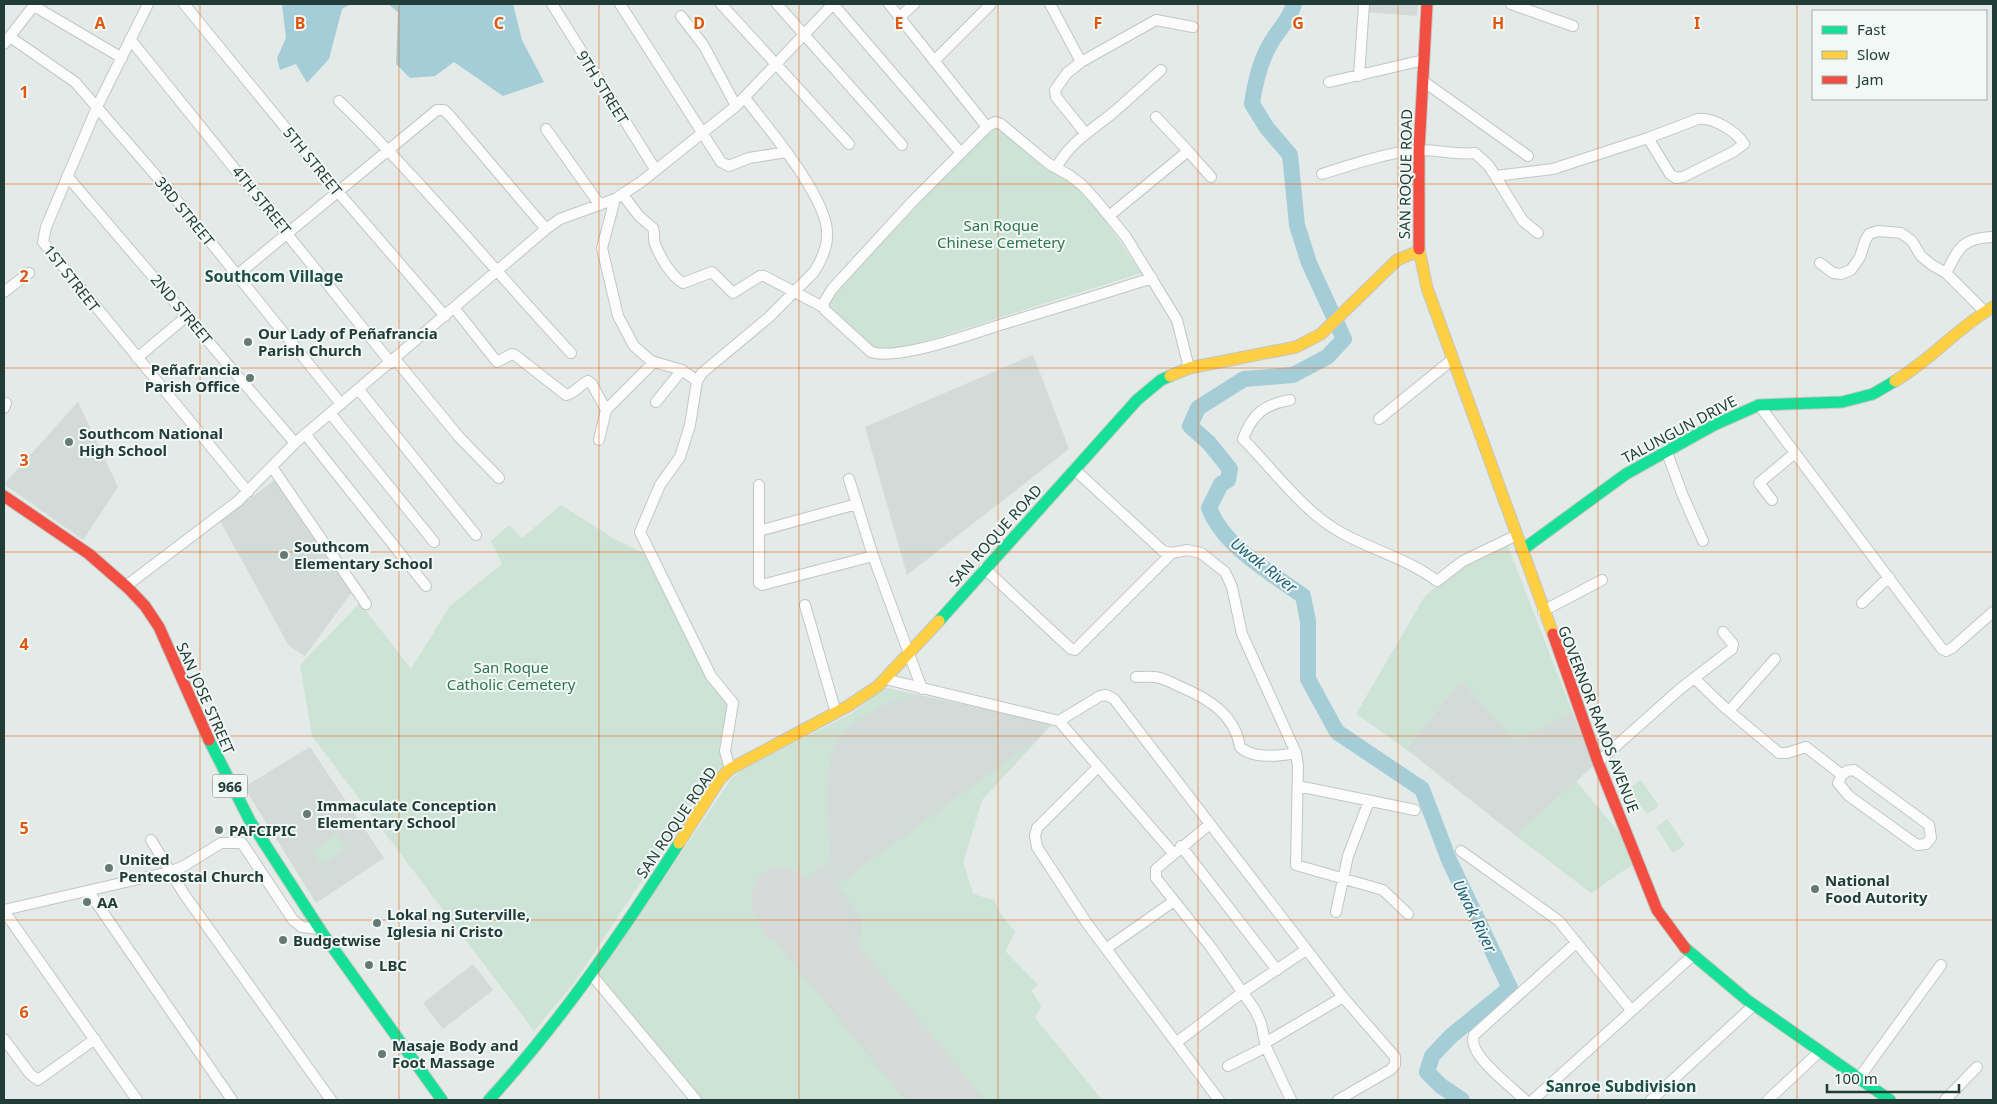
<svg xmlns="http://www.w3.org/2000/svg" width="1997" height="1104" viewBox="0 0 1997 1104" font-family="'Noto Sans',sans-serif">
<rect width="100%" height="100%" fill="#e4eae7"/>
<path fill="#d2dbd7" d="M1366,4H1418L1417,16L1365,12Z
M1033,355L1069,449L907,575L865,427Z
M78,402L118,487L83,540L4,484Z
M276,479L354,589L305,656L289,646L220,521Z
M1461,680L1516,740L1572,711L1594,765L1516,836L1406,749Z
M886,688L1053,723L982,800L963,862L973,894L995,901L999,912L1015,932L1005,951L1038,985L1031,990L1041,1006L1035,1018L1102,1100H702L731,779L743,769L851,714Z
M310,747L384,858L316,903L244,787Z
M473,964L493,990L443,1029L423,1003Z"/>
<path fill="#cde3d5" d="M998,126L1062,174L1091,199L1141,273L907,347L876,348L861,343L828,303L842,285L977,143Z
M561,505L616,540L648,555L712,686L728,700L730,708L724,766L699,794L574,983L534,1031L312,736L300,665L360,603L411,669L450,606L502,564L491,541L509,525L522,538Z
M1507,544L1572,711L1516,741L1461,680L1406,749L1356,714L1425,596L1464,564Z
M886,688L911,694C889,702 845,722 835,744C822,771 829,829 830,859L827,865L814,871L805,879L799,873L752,913L905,1100H702L599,975L731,779L743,769L851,714Z
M1036,740L982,800L963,862L973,894L995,901L999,912L1015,932L1005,951L1038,985L1031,990L1041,1006L1035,1018L1102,1100H985L859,946L863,920L837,885Z
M1641,780L1659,806L1647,814L1629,788Z
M1576,781L1621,835L1632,865L1591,893L1516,836Z
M1667,819L1685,845L1673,853L1656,827Z
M336,834L346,848L321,865L312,850Z"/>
<path fill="#a5cdd7" d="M282,4H351L342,9L329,59L307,83L296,64L280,70L277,58L286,38Z
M388,4H513L522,40L544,82L503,96L454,62L435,76L410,78L396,64L398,12Z"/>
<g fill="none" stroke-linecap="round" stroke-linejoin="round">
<path stroke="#a5cdd7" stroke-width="16" d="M1294,4C1290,19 1280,28 1272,41C1260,60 1255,82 1252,104L1267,128L1290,155L1297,225L1309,263L1344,339L1327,357L1293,375L1244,379L1198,408L1190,426L1209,443L1230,469L1228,480L1221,484L1209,508C1224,547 1270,572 1303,596L1308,621V679L1337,732L1422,789L1449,860L1510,988L1451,1036L1432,1056L1427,1072L1441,1086L1462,1100"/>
<path stroke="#d6dad8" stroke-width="24" d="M807,912C794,905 776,910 773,926L821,947
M813,937L804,902L813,890L825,893C839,916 838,940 837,966"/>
<path stroke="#d6dad8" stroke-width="59" d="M781,897L946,1100"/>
<defs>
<path id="street" d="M148,4L97,107L46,227L43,242L248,492
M184,4L338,192L445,316
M552,4L655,169
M620,4L721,162L729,166L749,158L787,152
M721,4L849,144
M777,4L902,145
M833,4L961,153
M889,4L987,127
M1050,4L1081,62L1067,73L1055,90L1056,97L1086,134
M1511,4L1573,26
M34,6L122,58
M681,16L704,46L736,106
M900,17L914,4
M10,37L75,82L171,193L341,404
M130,39L391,363
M4,44L35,4
M934,61L991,4
M1081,62L1156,20L1193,27
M1359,76L1364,4
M1423,81L1528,156
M1329,82L1424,60
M339,101C421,180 493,269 571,353
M546,129L600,205
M1188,151L1211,177
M1056,168C1069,143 1093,129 1114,112C1130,98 1145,84 1161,70
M1322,174C1347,166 1395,150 1421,150C1439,150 1457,155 1475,153L1489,166L1523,221L1538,233
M67,176L295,443
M1495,176L1553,169L1648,138L1670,174L1676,178L1683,177L1733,152L1744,144C1736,131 1713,117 1698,119L1648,138
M623,195L639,216L653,228C655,233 653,239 655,244C660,257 671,276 683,283L712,272L733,293L760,276H764L823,307
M615,199L602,248L618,316L634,346L651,361L682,370L697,381
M1109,216L1188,151L1156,117
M1820,263L1833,273L1841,274L1851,270L1860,257L1865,241L1869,234L1878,231L1901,233L1912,241L1921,256L1932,265L1946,273L1984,311
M1946,273C1959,248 1961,239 1991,237
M237,275L437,110H444L450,116L546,229
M1152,278C1103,294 1053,309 1003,324C974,333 898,361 871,352L825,310L823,304L832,289L912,202L987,127L995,122L1001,124L1049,164L1069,175L1082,185L1095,199L1126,237L1177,320L1189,368
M4,292L29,273
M455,309L497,362L512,354L515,355L566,395C575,394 580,384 588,381L592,384L606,410L599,440
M137,358L188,315
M395,359L459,437L499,478
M359,390L476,535
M1290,400C1265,404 1252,414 1243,439C1268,464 1290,494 1317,516C1352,546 1400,553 1437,581L1463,561L1517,535
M656,402L682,370
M1759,405L1942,649L1946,651L1952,648L1993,612
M4,408L6,403
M606,410L654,362
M330,413L434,542
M1379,419L1453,359
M305,434L426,586
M1666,450L1683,496L1703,541
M272,467L366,604
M1074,469L1163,551L1172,553L1187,550L1201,553L1225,572L1232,587L1242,634L1296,753L1298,766L1296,865L1383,890L1408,914
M849,479L873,556L922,689
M759,485V531L857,504
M1772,500L1759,483L1795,453
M759,531V583L762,585L873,556
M984,568L1071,649L1075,650L1172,553
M126,586L238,501L295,443L546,229L560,219L615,199L641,182L736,106L833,4
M1862,603L1889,577
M805,605L836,713
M1543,611L1602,580
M1136,677C1144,677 1152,676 1160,678C1167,680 1174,684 1181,687C1209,699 1235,715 1240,747C1253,759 1280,756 1296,753
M1694,678L1723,706L1779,753H1787L1806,747L1842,775L1847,771L1854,770L1929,825L1931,838L1926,844L1917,845L1849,796L1838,783L1842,775
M885,679L1059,721L1173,853
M1729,711L1775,659
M1059,721L1100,696L1106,695L1114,699L1343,997L1395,1057V1065L1390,1070L1338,1100
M1598,762L1680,689L1732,649L1733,644L1723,632
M1098,767L1037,828L1035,836L1037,847L1086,922L1219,1100
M730,769L725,751L733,703L711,676L640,532L660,485L680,457L690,425L697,381L702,373L768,318L814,272C820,263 827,248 827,236C830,200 767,127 745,98
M1298,786L1415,810
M1210,824L1156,869V878L1210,946L1255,1010L1261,1023L1266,1047L1291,1100
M151,840L184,894L331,1100
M1181,846L1277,970
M1461,851L1559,921L1631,1010
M89,892L232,1100
M4,910L169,872L184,866L221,843H242L293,920L302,927L320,929
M4,911L137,1100
M1336,912L1348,856L1369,801
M1107,948L1174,901
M591,974L696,1100
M4,1039L30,1074L38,1080L95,1039
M1177,1042L1243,992L1306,950
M1265,1043L1343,997
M1228,1066L1266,1047
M1859,1078L1941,965
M1525,1100C1512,1087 1466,1054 1474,1035L1576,943
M1533,1100L1691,957
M1651,1100L1754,1005
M1768,1100L1820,1051
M1945,1100L1977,1067"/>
<path id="fast" d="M1522,550L1626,474L1714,425L1759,405L1842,402L1873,394L1895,381
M939,621L1137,400L1161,380L1170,376
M209,740L250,821L323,934L442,1100
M1685,948L1747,1000L1890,1100
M489,1100C561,1021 621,934 679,843"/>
<path id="slow" d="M1419,249L1427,288L1553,634
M1170,376L1189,368L1296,347L1321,334L1397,260L1419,251
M1895,381C1931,360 1957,328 1993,307
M679,843L720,779L730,769L848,706L878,686L939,621"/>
<path id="jam" d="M1419,249V150L1427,4
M4,496L89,554L128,588L145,606L159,627L209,740
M1553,634L1598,762L1657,910L1685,948"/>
</defs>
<use href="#street" stroke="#c1c7c5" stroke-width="12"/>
<use href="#fast" stroke="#c0c7c5" stroke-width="13"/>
<use href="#slow" stroke="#c0c7c5" stroke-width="13"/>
<use href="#jam" stroke="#c0c7c5" stroke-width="13"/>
<use href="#street" stroke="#fbfcfb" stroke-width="10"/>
<use href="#fast" stroke="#16e098" stroke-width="11"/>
<use href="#slow" stroke="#ffcf43" stroke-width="11"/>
<use href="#jam" stroke="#f24e42" stroke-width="11"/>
</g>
<path fill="none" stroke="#de580e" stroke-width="1" stroke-opacity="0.55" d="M200,4V1100M399,4V1100M599,4V1100M799,4V1100M998,4V1100M1198,4V1100M1398,4V1100M1598,4V1100M1797,4V1100M4,184H1993M4,368H1993M4,552H1993M4,736H1993M4,920H1993"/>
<g fill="#667a75" stroke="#f2f8f6" stroke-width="2">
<circle cx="248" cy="342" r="5"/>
<circle cx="250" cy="378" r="5"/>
<circle cx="69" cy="442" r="5"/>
<circle cx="284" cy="555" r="5"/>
<circle cx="307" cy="814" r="5"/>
<circle cx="219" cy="830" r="5"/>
<circle cx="109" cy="868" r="5"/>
<circle cx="1815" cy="889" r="5"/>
<circle cx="87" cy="902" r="5"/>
<circle cx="377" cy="923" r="5"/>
<circle cx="283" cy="940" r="5"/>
<circle cx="369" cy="965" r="5"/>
<circle cx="382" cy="1054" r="5"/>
</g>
<g text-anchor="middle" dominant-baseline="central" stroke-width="4" stroke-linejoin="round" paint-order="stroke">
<rect fill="#f2f8f6" stroke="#607571" stroke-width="1" x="212.5" y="774.5" width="35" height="23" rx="4"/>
<g font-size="14" font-weight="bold" fill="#223d38">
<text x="230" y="786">966</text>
</g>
<g font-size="15" fill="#223d38" stroke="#f2f8f6">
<text transform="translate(603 87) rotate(58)">9TH STREET</text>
<text transform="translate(313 161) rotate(51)">5TH STREET</text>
<text transform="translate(1405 174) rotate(-89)">SAN ROQUE ROAD</text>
<text transform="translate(262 200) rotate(51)">4TH STREET</text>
<text transform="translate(185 211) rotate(51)">3RD STREET</text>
<text transform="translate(72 278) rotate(52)">1ST STREET</text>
<text transform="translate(182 309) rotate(50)">2ND STREET</text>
<text transform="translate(1679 429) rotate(-28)">TALUNGUN DRIVE</text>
<text transform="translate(995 535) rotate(-48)">SAN ROQUE ROAD</text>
<text transform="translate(206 698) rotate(66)">SAN JOSE STREET</text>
<text transform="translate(1599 719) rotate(69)">GOVERNOR RAMOS AVENUE</text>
<text transform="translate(676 822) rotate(-56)">SAN ROQUE ROAD</text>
</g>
<g font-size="15" fill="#2d734e" stroke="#f2f8f6">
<text x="1001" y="225">San Roque<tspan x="1001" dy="17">Chinese Cemetery</tspan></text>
<text x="511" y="667">San Roque<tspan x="511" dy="17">Catholic Cemetery</tspan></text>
</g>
<g font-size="15" font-weight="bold" fill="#223d38" stroke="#f2f8f6" text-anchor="start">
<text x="258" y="333">Our Lady of Peñafrancia<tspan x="258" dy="17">Parish Church</tspan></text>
<text x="240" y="369" text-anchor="end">Peñafrancia<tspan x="240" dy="17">Parish Office</tspan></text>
<text x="79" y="433">Southcom National<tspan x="79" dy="17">High School</tspan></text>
<text x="294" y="546">Southcom<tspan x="294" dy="17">Elementary School</tspan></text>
<text x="317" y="805">Immaculate Conception<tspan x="317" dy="17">Elementary School</tspan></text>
<text x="229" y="830">PAFCIPIC</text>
<text x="119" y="859">United<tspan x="119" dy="17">Pentecostal Church</tspan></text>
<text x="1825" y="880">National<tspan x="1825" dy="17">Food Autority</tspan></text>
<text x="97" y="902">AA</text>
<text x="387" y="914">Lokal ng Suterville,<tspan x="387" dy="17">Iglesia ni Cristo</tspan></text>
<text x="293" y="940">Budgetwise</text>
<text x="379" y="965">LBC</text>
<text x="392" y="1045">Masaje Body and<tspan x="392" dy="17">Foot Massage</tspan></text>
</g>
<g font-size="16" font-weight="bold" fill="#1e4f47" stroke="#f2f8f6">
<text x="274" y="276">Southcom Village</text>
<text x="1621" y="1086">Sanroe Subdivision</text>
</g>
<g font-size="16" font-style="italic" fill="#1d6178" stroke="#f2f8f6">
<text transform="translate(1264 565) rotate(38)">Uwak River</text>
<text transform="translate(1475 916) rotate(64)">Uwak River</text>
</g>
</g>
<g font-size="16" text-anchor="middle" font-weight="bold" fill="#de580e" stroke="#f2f8f6" stroke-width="4" stroke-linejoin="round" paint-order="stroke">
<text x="100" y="29">A</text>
<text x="300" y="29">B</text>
<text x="499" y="29">C</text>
<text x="699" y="29">D</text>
<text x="899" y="29">E</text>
<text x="1098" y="29">F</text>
<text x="1298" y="29">G</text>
<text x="1498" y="29">H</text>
<text x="1697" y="29">I</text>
<text x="24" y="98">1</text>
<text x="24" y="282">2</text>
<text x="24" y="466">3</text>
<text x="24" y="650">4</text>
<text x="24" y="834">5</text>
<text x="24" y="1018">6</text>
</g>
<rect width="1997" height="1104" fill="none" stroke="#223d38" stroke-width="10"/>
<rect x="1812" y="10" width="175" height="90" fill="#f2f8f6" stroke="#9fadaa"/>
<rect x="1822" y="26" width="25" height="8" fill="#16e098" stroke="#9fadaa"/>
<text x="1857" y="35" font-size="15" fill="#223d38">Fast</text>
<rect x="1822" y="51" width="25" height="8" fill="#ffcf43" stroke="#9fadaa"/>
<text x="1857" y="60" font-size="15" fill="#223d38">Slow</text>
<rect x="1822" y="76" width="25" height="8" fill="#f24e42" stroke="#9fadaa"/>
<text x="1857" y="85" font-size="15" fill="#223d38">Jam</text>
<path d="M1827 1084v8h132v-8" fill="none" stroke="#223d38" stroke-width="2.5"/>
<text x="1834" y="1084" font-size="15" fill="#223d38" stroke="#f2f8f6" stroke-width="4" paint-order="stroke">100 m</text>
</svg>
